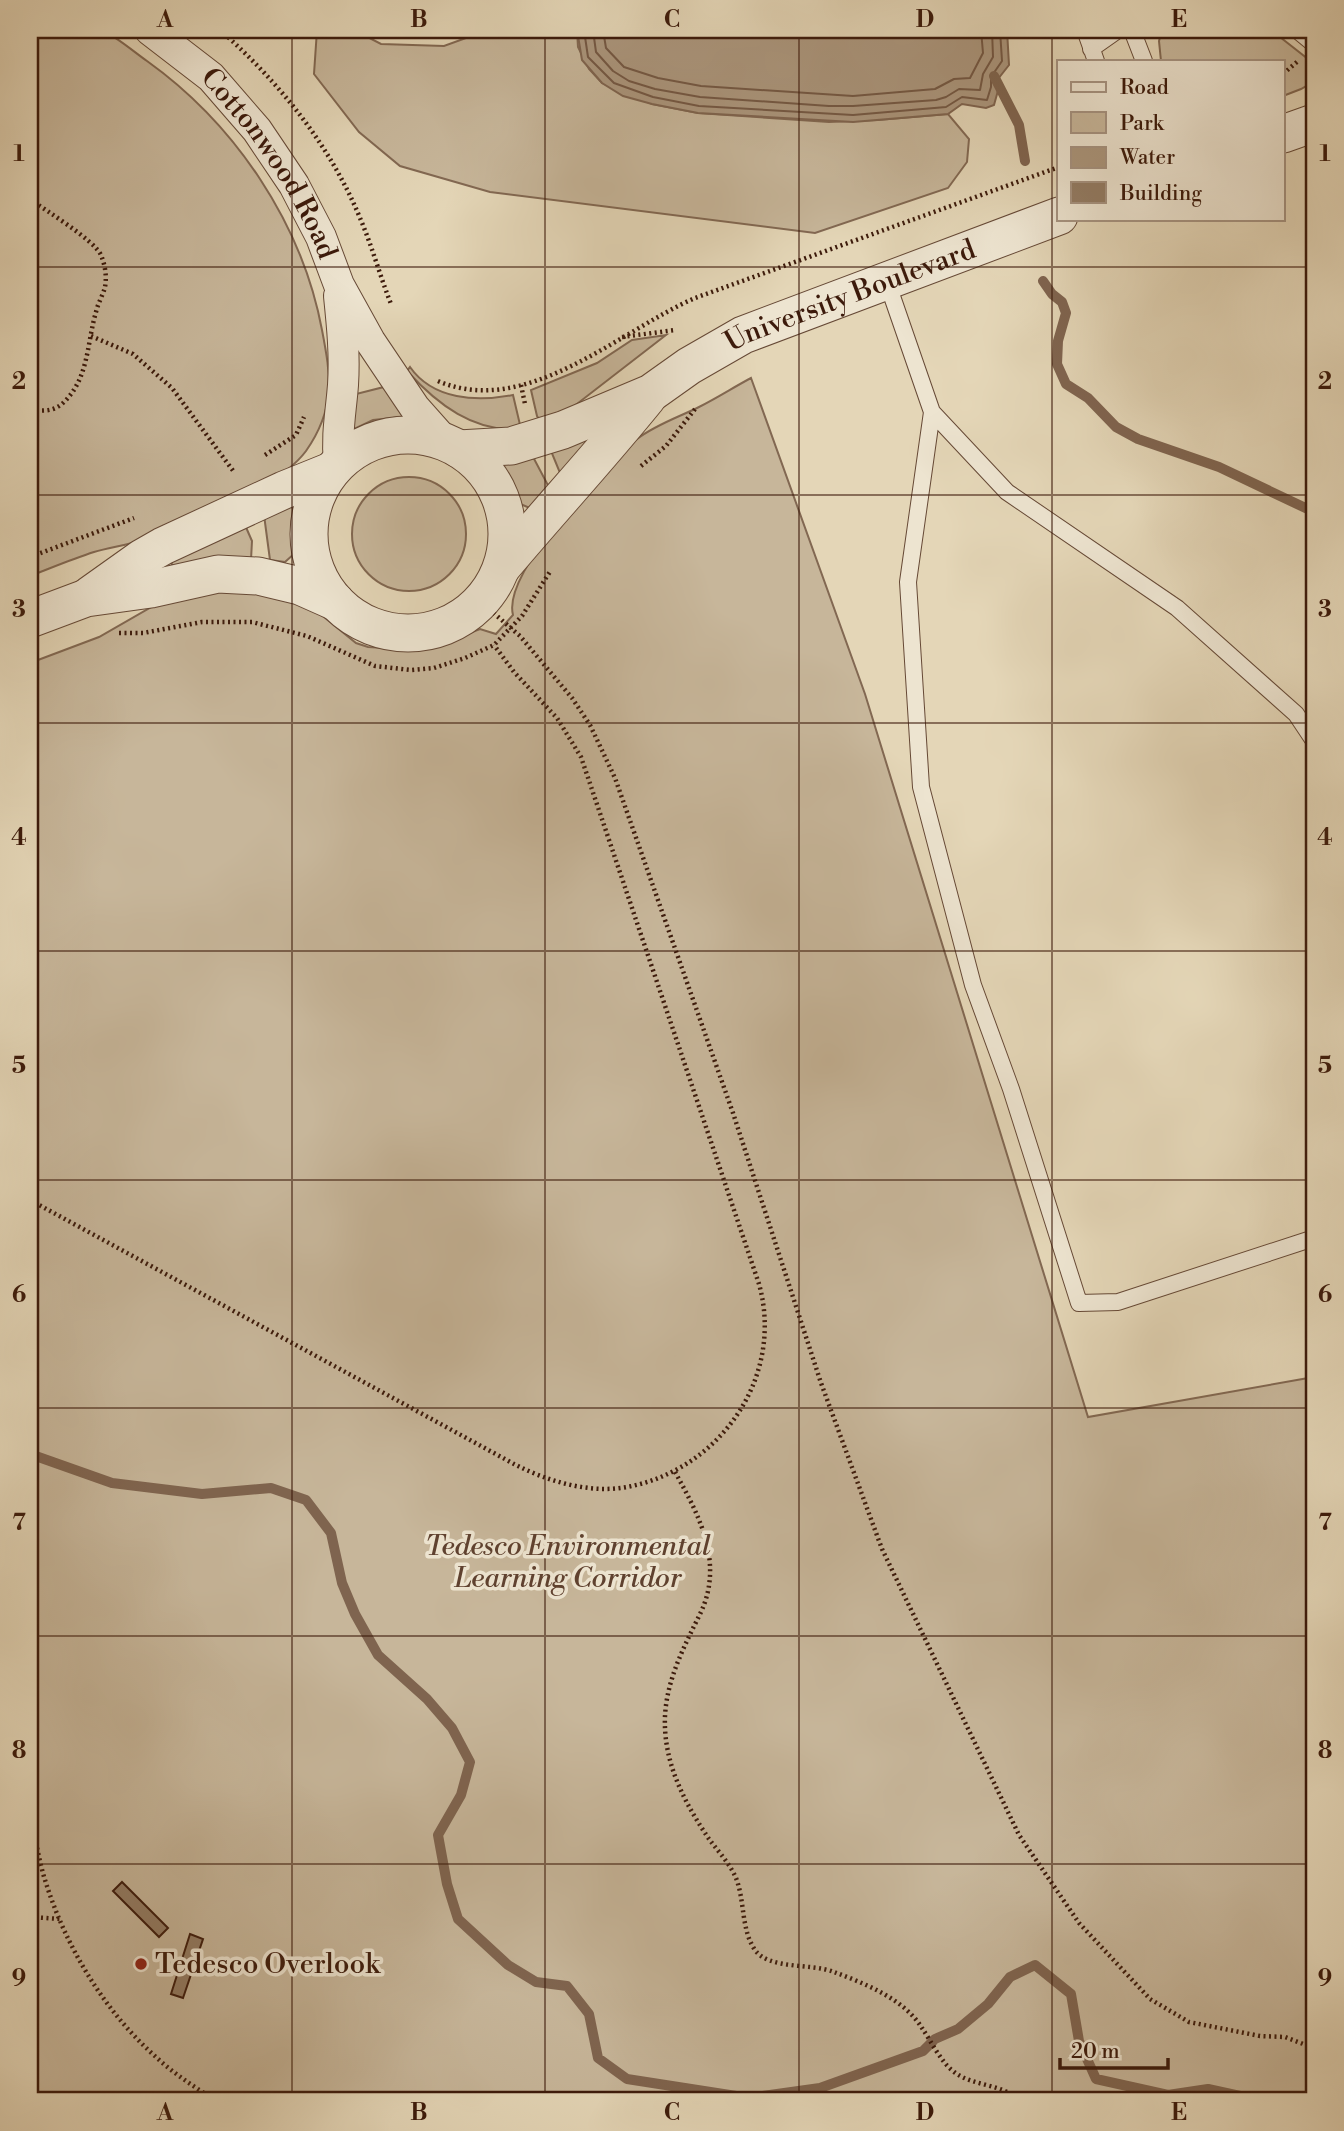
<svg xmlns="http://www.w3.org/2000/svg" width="1344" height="2131" viewBox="0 0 1344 2131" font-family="'Libre Bodoni',serif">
<rect width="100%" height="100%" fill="#e4d6b7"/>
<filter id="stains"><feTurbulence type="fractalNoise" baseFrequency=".00286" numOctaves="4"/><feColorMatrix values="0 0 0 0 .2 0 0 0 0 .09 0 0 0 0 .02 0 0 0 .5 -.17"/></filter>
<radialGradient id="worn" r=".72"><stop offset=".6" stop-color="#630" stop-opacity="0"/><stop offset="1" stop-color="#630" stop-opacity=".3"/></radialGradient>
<path fill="#c7b69a" stroke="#826852" stroke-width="2" d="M30,30C49,30 81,26 98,30C113,33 135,53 147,61C235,124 302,223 322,330C331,377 336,408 306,451C279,488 189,523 145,539C129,545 111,547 94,552C72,559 51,568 30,576Z
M317,30H354L381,44L444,46L488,30H577L578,47L589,69L602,83L652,104L698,113L829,122L878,120L948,114L969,139L967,162L948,188L815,233L490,192L400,166L359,132L314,74Z
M1162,30H1271L1313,63V82L1301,89L1283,96V61H1161L1159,41Z
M666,335L573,407L541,422L537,416L531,390L597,363L632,340Z
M410,367C433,400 477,402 513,395L521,429C474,433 437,404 407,371Z
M751,378L865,694L1088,1417L1314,1377V2101H30V663L99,637L155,605L229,589L294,599L324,617L356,643L368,647L404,649L439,645L480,629L496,634L513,615C502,573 604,466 637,439C655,425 679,417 699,407C717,398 734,387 751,378Z
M384,387L404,413L402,417L373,420L350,431L356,394Z
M590,432L599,442L560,473L551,451Z
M532,455L550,489L532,509L518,503L515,493L501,466L504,458Z
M352 534a57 57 0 1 1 114 0a57 57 0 1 1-114 0Z
M288,502L294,510L293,532L295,553L285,562L270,560L264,515Z
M245,525L252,541L251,560L175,573L169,556Z"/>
<path fill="#ab967d" stroke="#7f644f" stroke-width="2" d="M577,30H1007L1009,65L998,79L999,87L994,105L986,108L962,104L948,114L853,122L698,113L652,104L623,96L602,83L582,60Z"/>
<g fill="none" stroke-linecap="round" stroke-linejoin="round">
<path stroke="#745844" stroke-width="2" d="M584,30L588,57L614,83L653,97L699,106L853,115L946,107L962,97L987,100L991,87V77L1002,61L1000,30
M593,30L596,52L613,71L629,81L655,89L700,97L829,106H853L936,100L946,97L959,89L980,90L983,74L993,57L992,30
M603,30L606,48L624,67L658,78L701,86L853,96L935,89L954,79L970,78L983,53L981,30"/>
<path stroke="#7f644f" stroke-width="10" d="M994,76L1019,125L1025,161
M1043,281L1052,294L1062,302L1066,313L1058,341L1057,364L1066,384L1088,398L1116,427L1138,439L1219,467L1314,512
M30,1454L112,1483L202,1494L271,1488L306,1500L331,1533L342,1583L355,1614L378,1655L427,1699L452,1728L470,1762L461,1795L438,1835L447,1884L458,1919L508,1965L536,1982L567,1986L589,2014L598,2058L627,2079L749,2098L820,2088L923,2051L935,2039L958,2029L988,2004L1010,1977L1035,1965L1071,1994L1079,2041L1096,2079L1168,2095L1208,2089L1263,2101"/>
</g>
<path fill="#937c64" stroke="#3c1a0b" stroke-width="2" d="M1314,326V343L1307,332Z
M122,1882L168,1928L159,1937L113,1891Z
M190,1934L203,1939L183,1998L171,1994Z"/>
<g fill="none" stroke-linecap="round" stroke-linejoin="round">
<defs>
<path id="service" d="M1085,30L1096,61
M1132,30L1144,61
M1297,30L1314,44
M1091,49L1118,30
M886,279L932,412L1007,492L1177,608L1296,714L1314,741
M932,412L908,582L921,787L973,985L1011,1089L1079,1303L1118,1302L1314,1238"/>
<g id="minor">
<path id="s1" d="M150,30L211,77L257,130L294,185L321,237L339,285L370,341L415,408L447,444"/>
<path d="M339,462C336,435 341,412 343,385C345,355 342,325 339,296"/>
</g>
<g id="tertiary">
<path d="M1283,134L1314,123"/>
<circle cx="408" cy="534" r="99"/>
<path id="s2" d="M459,449L511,446L563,430L651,393L689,366L743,335L1059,216"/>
<path d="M502,567C550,510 600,456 647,398"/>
<path d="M90,595L142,558L163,546L284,490L331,471"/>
<path d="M30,619L86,598L151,589L218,574L258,576L300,586L336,602"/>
</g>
</defs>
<use href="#service" stroke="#664936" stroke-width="18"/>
<use href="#minor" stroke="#664936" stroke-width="32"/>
<use href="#tertiary" stroke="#664936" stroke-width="39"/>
<path stroke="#3c1a0b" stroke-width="4.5" stroke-dasharray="2 3.5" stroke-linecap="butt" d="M220,30C279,82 330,145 360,218C372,246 380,276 391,304
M1283,74L1298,61
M30,199C46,211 93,239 101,255C105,265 107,276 105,287C103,295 98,303 96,312C87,342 89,378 64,402C54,412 43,411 30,410
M91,336L133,354L172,388L234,472
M622,337L675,330
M438,381C526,419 619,331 695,298L1059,167
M521,385L525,404
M265,455L296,435L304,417
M641,466L666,446L695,409
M30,557L134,518
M481,602L520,636L572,698L590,725L615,778L733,1113L821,1383L882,1549L1019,1835L1079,1923L1150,1999L1189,2022L1260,2036L1285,2037L1314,2048
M119,633H143L202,622H252L307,636L375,666L411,670L434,668L465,658L494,645L522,616L551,570
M30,1200L514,1464C547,1481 589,1494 627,1487C720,1470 785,1377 759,1284L581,757L557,718L514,672L494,645
M675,1472C699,1515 724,1562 701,1612C685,1645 667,1678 665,1716C663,1762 684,1802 709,1839C718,1851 730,1864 736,1878C745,1901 741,1930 755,1950C769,1970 812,1963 834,1972C866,1984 904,1999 922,2028C931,2041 941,2062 953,2071C972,2087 1003,2083 1020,2101
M30,1810C35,1834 38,1859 46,1883C66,1947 105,2012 156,2057C174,2074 195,2087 216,2101
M30,1917L60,1919"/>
<use href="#service" stroke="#ede4d0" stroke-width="16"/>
<use href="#minor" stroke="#ede4d0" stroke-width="30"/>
<use href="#tertiary" stroke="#ede4d0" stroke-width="37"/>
</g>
<path fill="none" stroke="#3c1a0b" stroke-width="2" stroke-opacity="0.55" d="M292,30V2101M545,30V2101M799,30V2101M1052,30V2101M30,267H1314M30,495H1314M30,723H1314M30,951H1314M30,1180H1314M30,1408H1314M30,1636H1314M30,1864H1314"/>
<circle fill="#8f2418" stroke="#ede4d0" stroke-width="2.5" cx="141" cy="1964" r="7"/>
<g text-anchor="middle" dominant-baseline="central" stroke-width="7" stroke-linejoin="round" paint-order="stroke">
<g font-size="28" fill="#3c1a0b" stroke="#ede4d0">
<text stroke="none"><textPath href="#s1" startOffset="182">Cottonwood Road</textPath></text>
<text stroke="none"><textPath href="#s2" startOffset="425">University Boulevard</textPath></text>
</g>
<g font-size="28" font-style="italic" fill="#5f412f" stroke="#ede4d0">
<text x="568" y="1546">Tedesco Environmental<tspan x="568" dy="32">Learning Corridor</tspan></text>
</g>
<g font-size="28" fill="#3c1a0b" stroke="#ede4d0" text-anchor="start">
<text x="155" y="1964">Tedesco Overlook</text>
</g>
</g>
<rect width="1344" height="2131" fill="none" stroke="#e4d6b7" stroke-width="77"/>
<rect x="1057" y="60" width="228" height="161" fill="#ede4d0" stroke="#a69381" stroke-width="2"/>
<rect x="1071" y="82" width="35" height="10" fill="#ede4d0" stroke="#a69381" stroke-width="2"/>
<text x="1120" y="94" font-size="21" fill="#3c1a0b">Road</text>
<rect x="1071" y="112" width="35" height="21" fill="#c7b69a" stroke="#a69381" stroke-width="2"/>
<text x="1120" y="130" font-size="21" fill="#3c1a0b">Park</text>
<rect x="1071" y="147" width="35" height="21" fill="#ab967d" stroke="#a69381" stroke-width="2"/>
<text x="1120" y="164" font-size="21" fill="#3c1a0b">Water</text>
<rect x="1071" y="182" width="35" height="21" fill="#937c64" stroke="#a69381" stroke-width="2"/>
<text x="1120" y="200" font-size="21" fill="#3c1a0b">Building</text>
<path d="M1060 2058v10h108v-10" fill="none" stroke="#3c1a0b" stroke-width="3.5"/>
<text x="1071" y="2058" font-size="21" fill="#3c1a0b" stroke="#ede4d0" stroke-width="5" paint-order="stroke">20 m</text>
<rect x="38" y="38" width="1268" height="2054" fill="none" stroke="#3c1a0b" stroke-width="2.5"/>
<g font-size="23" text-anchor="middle" font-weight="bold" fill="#3c1a0b">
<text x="165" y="27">A</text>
<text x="419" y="27">B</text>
<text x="672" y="27">C</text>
<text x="925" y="27">D</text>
<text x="1179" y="27">E</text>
<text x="19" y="161">1</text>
<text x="1325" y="161">1</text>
<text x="19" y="389">2</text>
<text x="1325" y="389">2</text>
<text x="19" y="617">3</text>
<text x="1325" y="617">3</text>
<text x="19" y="845">4</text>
<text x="1325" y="845">4</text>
<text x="19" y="1073">5</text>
<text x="1325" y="1073">5</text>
<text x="19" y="1302">6</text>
<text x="1325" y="1302">6</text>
<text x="19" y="1530">7</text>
<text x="1325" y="1530">7</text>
<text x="19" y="1758">8</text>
<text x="1325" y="1758">8</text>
<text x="19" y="1986">9</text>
<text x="1325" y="1986">9</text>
<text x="165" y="2120">A</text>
<text x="419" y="2120">B</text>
<text x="672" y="2120">C</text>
<text x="925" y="2120">D</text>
<text x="1179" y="2120">E</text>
</g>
<rect width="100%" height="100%" filter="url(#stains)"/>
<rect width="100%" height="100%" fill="url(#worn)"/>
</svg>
